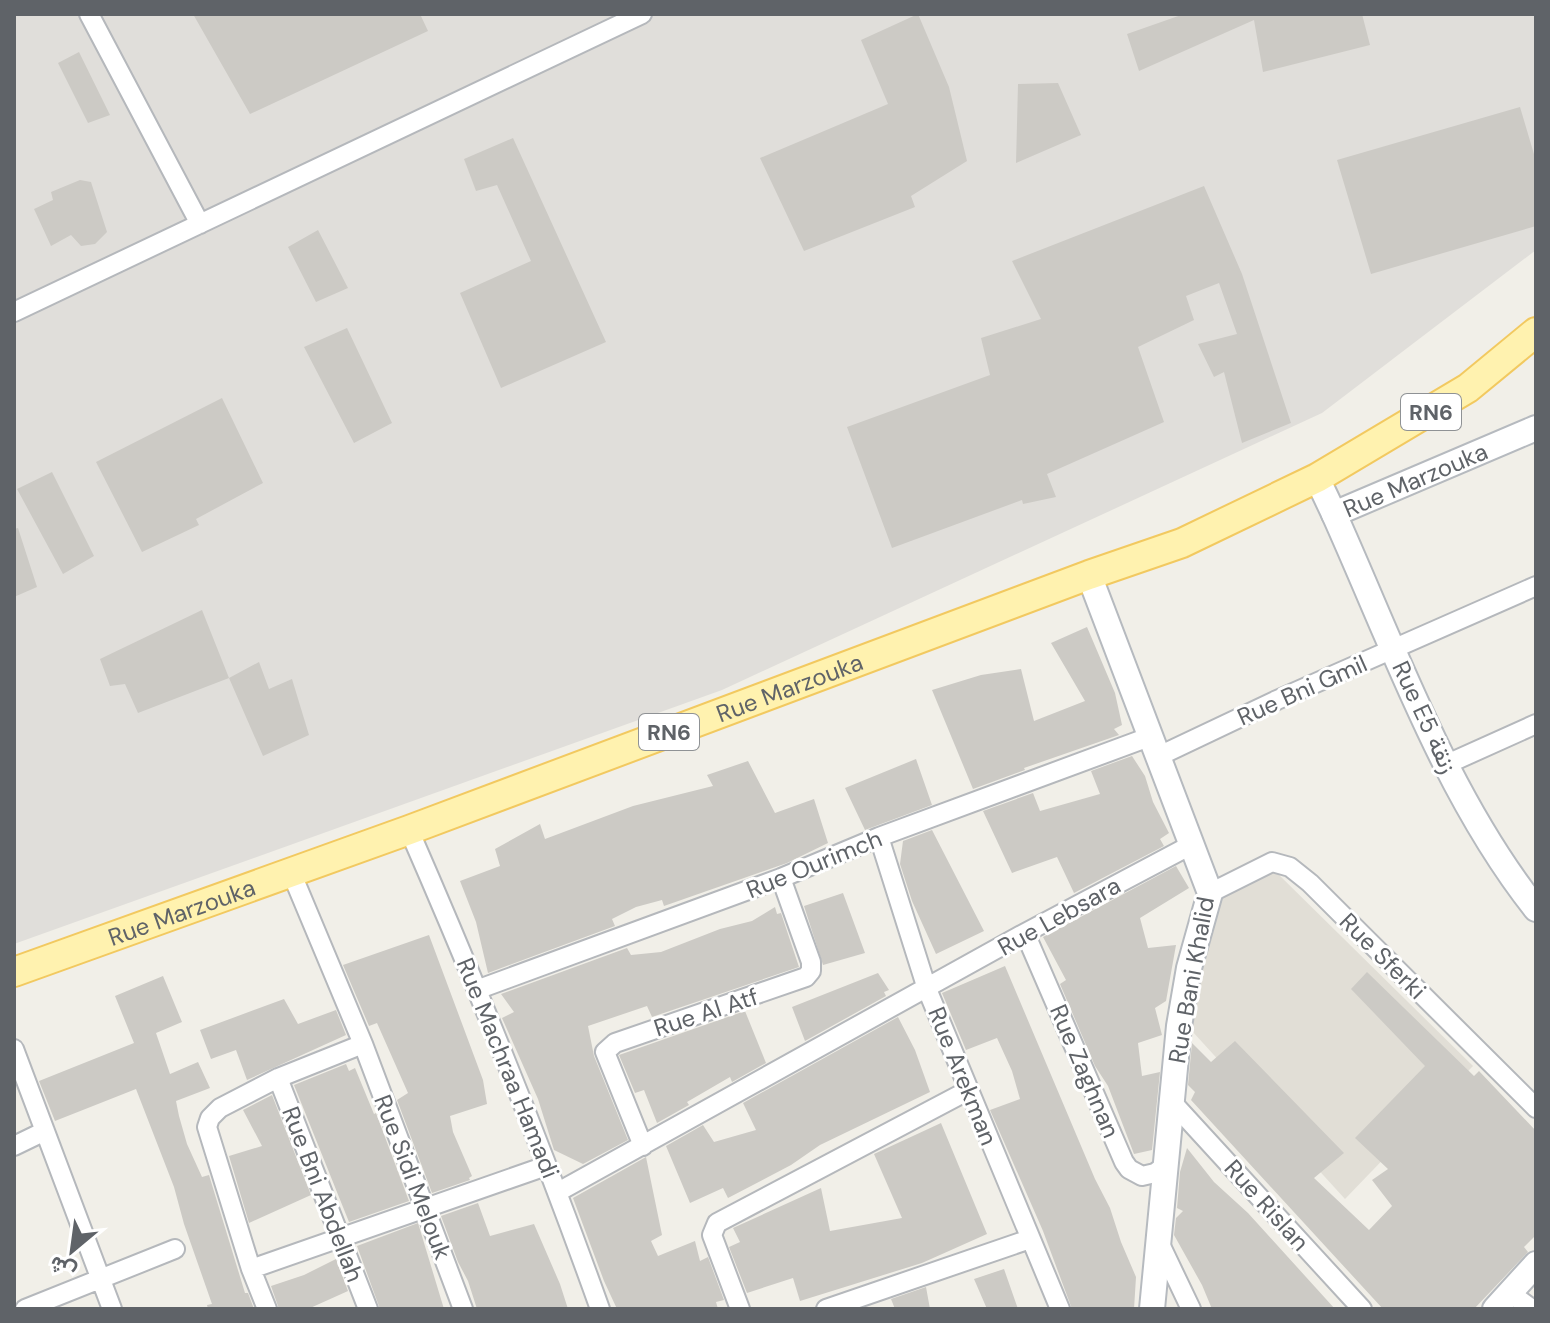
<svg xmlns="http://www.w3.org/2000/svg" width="1550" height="1323" viewBox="0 0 1550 1323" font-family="'DM Sans',Vazirmatn,sans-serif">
<rect width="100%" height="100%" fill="#f1efe8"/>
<path fill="#e0deda" d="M14,14H1536V250L1322,413L722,690L14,944Z"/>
<path fill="#e1ded6" d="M1274,870L1473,1066L1345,1199L1182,1020L1220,898Z"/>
<path fill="#cccac5" d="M193,14H420L428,31L250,114Z
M918,14L949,87L967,161L911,196L915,207L804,251L760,158L888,104L861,40Z
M1184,14H1362L1370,45L1263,72L1254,20L1139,71L1127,34Z
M79,52L110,115L88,123L58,63Z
M1058,83L1081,135L1016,163L1018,84Z
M1520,107L1536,161V226L1371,274L1337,160Z
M513,138L606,342L501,388L460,293L531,261L497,185L476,191L464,159Z
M80,180L91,182L107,232L95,244L81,246L71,235L51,246L34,209L53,200L51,192Z
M1204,186L1242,274L1291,423L1242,443L1224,372L1214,377L1198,344L1237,334L1219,283L1186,296L1194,320L1138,347L1164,422L1047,474L1056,497L1023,504L1022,500L892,548L847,427L990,375L981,338L1041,319L1012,261Z
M318,230L348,288L316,302L288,247Z
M347,328L392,423L354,443L304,347Z
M222,398L263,483L196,519L199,525L142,552L96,462Z
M52,472L94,556L63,574L17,489Z
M18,528L37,587L14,597V529Z
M202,610L229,678L138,713L125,684L110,686L100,659Z
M1087,627L1115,693L1122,725L1114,729L1119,735L1024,768L1025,770L973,789L932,690L981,675L1021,669L1034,721L1085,701L1051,643Z
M259,662L269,689L292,679L309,735L263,756L229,678Z
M1132,756L1145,776L1153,802L1169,833L1160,839L1164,846L1074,893L1057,857L1012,873L983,811L1033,793L1040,811L1100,794L1091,771Z
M916,759L932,805L865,830L845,788Z
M748,761L775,813L814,799L828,843L787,863L664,906L662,900L636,907L612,919L615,926L488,973L476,922L460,881L500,866L495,849L540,824L545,839L633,806L713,786L707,775Z
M932,830L984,931L936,954L912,901L900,864L903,841Z
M1176,866L1189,888L1140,918L1148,948L1176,945L1166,1001L1155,1008L1162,1035L1138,1043L1142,1076L1160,1072L1152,1150L1134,1154L1108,1086L1095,1066L1060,984L1066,980L1043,937Z
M843,893L865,953L823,965L804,906Z
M775,907L777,914L781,913L799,967L652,1017L647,1006L588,1026L594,1056L628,1140L583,1164L554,1150L538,1099L502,1018L514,1012L501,994L627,948L631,955L661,952L720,929L752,921Z
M429,935L483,1080L487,1104L450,1116L453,1132L472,1176L469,1178L470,1180L432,1193L397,1100L408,1093L377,1023L369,1026L343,965Z
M1005,966L1095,1179L1110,1208L1121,1242L1136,1277L1134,1309H1072L1043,1231L990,1110L1020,1099L1012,1071L997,1038L966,1050L942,993Z
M1367,972L1474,1076L1479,1071L1536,1131V1235L1524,1247L1528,1252L1474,1309H1383L1191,1100L1195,1092L1188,1085L1192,1043L1211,1062L1235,1041L1344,1153L1314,1178L1369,1230L1392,1206L1372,1180L1388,1169L1355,1138L1425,1066L1351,989Z
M878,973L889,990L884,992L886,996L805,1041L792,1007Z
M163,976L182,1022L156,1033L170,1074L198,1062L210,1088L176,1101L179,1116L187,1144L202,1177L209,1175L245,1293H248L254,1309H208L207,1305L212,1304L184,1224L174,1187L136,1089L55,1121L39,1081L134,1043L115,996Z
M284,999L298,1024L336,1010L346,1035L247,1080L236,1050L211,1059L200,1030Z
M745,1011L766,1063L732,1082L730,1077L687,1102L689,1105L657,1123L644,1090L635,1093L619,1055Z
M898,1017L915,1050L930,1092L820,1145L791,1165L728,1198L723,1188L690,1203L666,1146L703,1125L714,1142L756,1130L743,1103Z
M346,1064L349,1071L355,1068L374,1114L376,1113L409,1201L349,1222L294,1085Z
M272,1095L311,1195L249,1223L229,1156L262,1146L243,1110Z
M941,1123L987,1234L922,1263L800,1301L793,1278L747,1293L729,1247L740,1242L733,1228L821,1188L830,1231L902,1218L874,1154Z
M1187,1148L1214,1182L1248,1213L1335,1309H1212L1202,1285L1174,1235L1176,1218L1183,1211L1177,1208L1180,1172Z
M646,1157L662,1235L651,1241L658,1256L695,1241L700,1261L708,1257L724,1300L716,1302L718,1309H617L604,1281L573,1198Z
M478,1203L490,1236L534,1224L560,1284L568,1309H477L468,1281L458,1262L441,1216Z
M418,1223L444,1309H380L357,1246Z
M336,1259L348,1291L308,1309H279L271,1286L304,1275Z
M1004,1269L1018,1309H987L974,1279Z
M926,1287L930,1309H895L891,1299Z"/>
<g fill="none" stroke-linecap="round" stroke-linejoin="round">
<defs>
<path id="street" d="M89,14L200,224
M14,312L642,14
M1157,757L1277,700L1536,586
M1445,765L1536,724
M409,830C478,988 542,1147 600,1309
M879,837L927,989L1060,1309
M291,872L363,1044L463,1309
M1210,893L1272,862L1290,867L1310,883L1536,1108
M1025,933L1124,1162L1129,1169L1142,1176L1155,1173L1166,1165
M479,989L781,878L879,837L1149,737
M14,1049L112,1309
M278,1078L368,1309
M1172,1102L1362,1309
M14,1146L45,1131
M643,1146L605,1052L615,1043L806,977L811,971V962L781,878
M558,1192L1025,933L1191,845
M1159,1242L1191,1309
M251,1269L546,1166
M1510,1293L1532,1309
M25,1309L175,1249
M267,1309L251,1269L207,1127L210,1118L220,1108L278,1078L363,1044
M740,1309L712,1235L717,1223L969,1090
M826,1309L1030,1239"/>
<g id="secondary">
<path id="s1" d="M1317,478L1334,514L1536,428"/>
<path d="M1334,514C1393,645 1446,796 1536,909"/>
<path d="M1089,575L1210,893L1189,968L1179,1026L1152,1309"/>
<path d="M1495,1309L1536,1264"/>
</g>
<g id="primary">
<path id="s2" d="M14,972L409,830L1089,575L1182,543L1317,478L1468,388L1536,332"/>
</g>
</defs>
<use href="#street" stroke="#b5b8bc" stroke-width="22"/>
<use href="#secondary" stroke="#b6babf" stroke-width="28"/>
<use href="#primary" stroke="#f2c960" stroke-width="32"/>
<use href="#street" stroke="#fff" stroke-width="18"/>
<use href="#secondary" stroke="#fff" stroke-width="24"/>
<use href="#primary" stroke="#fff2af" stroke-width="28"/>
</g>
<g text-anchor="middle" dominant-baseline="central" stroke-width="6" stroke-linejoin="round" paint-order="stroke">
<g fill="#fff" stroke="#8f9295" stroke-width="2">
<rect x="1401" y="394" width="60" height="36" rx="6"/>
<rect x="639" y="714" width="60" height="36" rx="6"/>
</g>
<g font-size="22" font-weight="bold" fill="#5f6368">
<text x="1431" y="412">RN6</text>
<text x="669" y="732">RN6</text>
</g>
<g font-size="24" fill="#5f6368" stroke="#fff">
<text stroke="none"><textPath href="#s1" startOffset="128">Rue Marzouka</textPath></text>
<text stroke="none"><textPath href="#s2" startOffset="826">Rue Marzouka</textPath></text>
<text transform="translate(1302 690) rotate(-24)">Rue Bni Gmil</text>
<text transform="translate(1425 717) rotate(65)">Rue E5 زنقة</text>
<text transform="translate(814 864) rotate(-22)">Rue Ourimch</text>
<text stroke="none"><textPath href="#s2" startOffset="178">Rue Marzouka</textPath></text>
<text transform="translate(1059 916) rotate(-29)">Rue Lebsara</text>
<text transform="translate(1383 956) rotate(45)">Rue Sferki</text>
<text transform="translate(1191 980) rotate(-80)">Rue Bani Khalid</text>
<text transform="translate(706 1012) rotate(-18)">Rue Al Atf</text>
<text transform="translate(508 1068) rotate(68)">Rue Machraa Hamadi</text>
<text transform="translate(1085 1071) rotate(67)">Rue Zaghnan</text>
<text transform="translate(963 1076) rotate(68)">Rue Arekman</text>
<text transform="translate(413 1177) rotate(69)">Rue Sidi Melouk</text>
<text transform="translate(323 1194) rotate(69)">Rue Bni Abdellah</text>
<text transform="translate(1267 1205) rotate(48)">Rue Rislan</text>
</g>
</g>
<rect width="1550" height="1323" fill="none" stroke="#5f6368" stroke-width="32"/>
<g transform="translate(72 1251) rotate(209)" stroke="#ffffff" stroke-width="6" paint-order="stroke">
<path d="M0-6L14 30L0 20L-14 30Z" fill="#5f6368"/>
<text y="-12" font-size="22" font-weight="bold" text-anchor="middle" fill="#5f6368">ش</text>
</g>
</svg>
